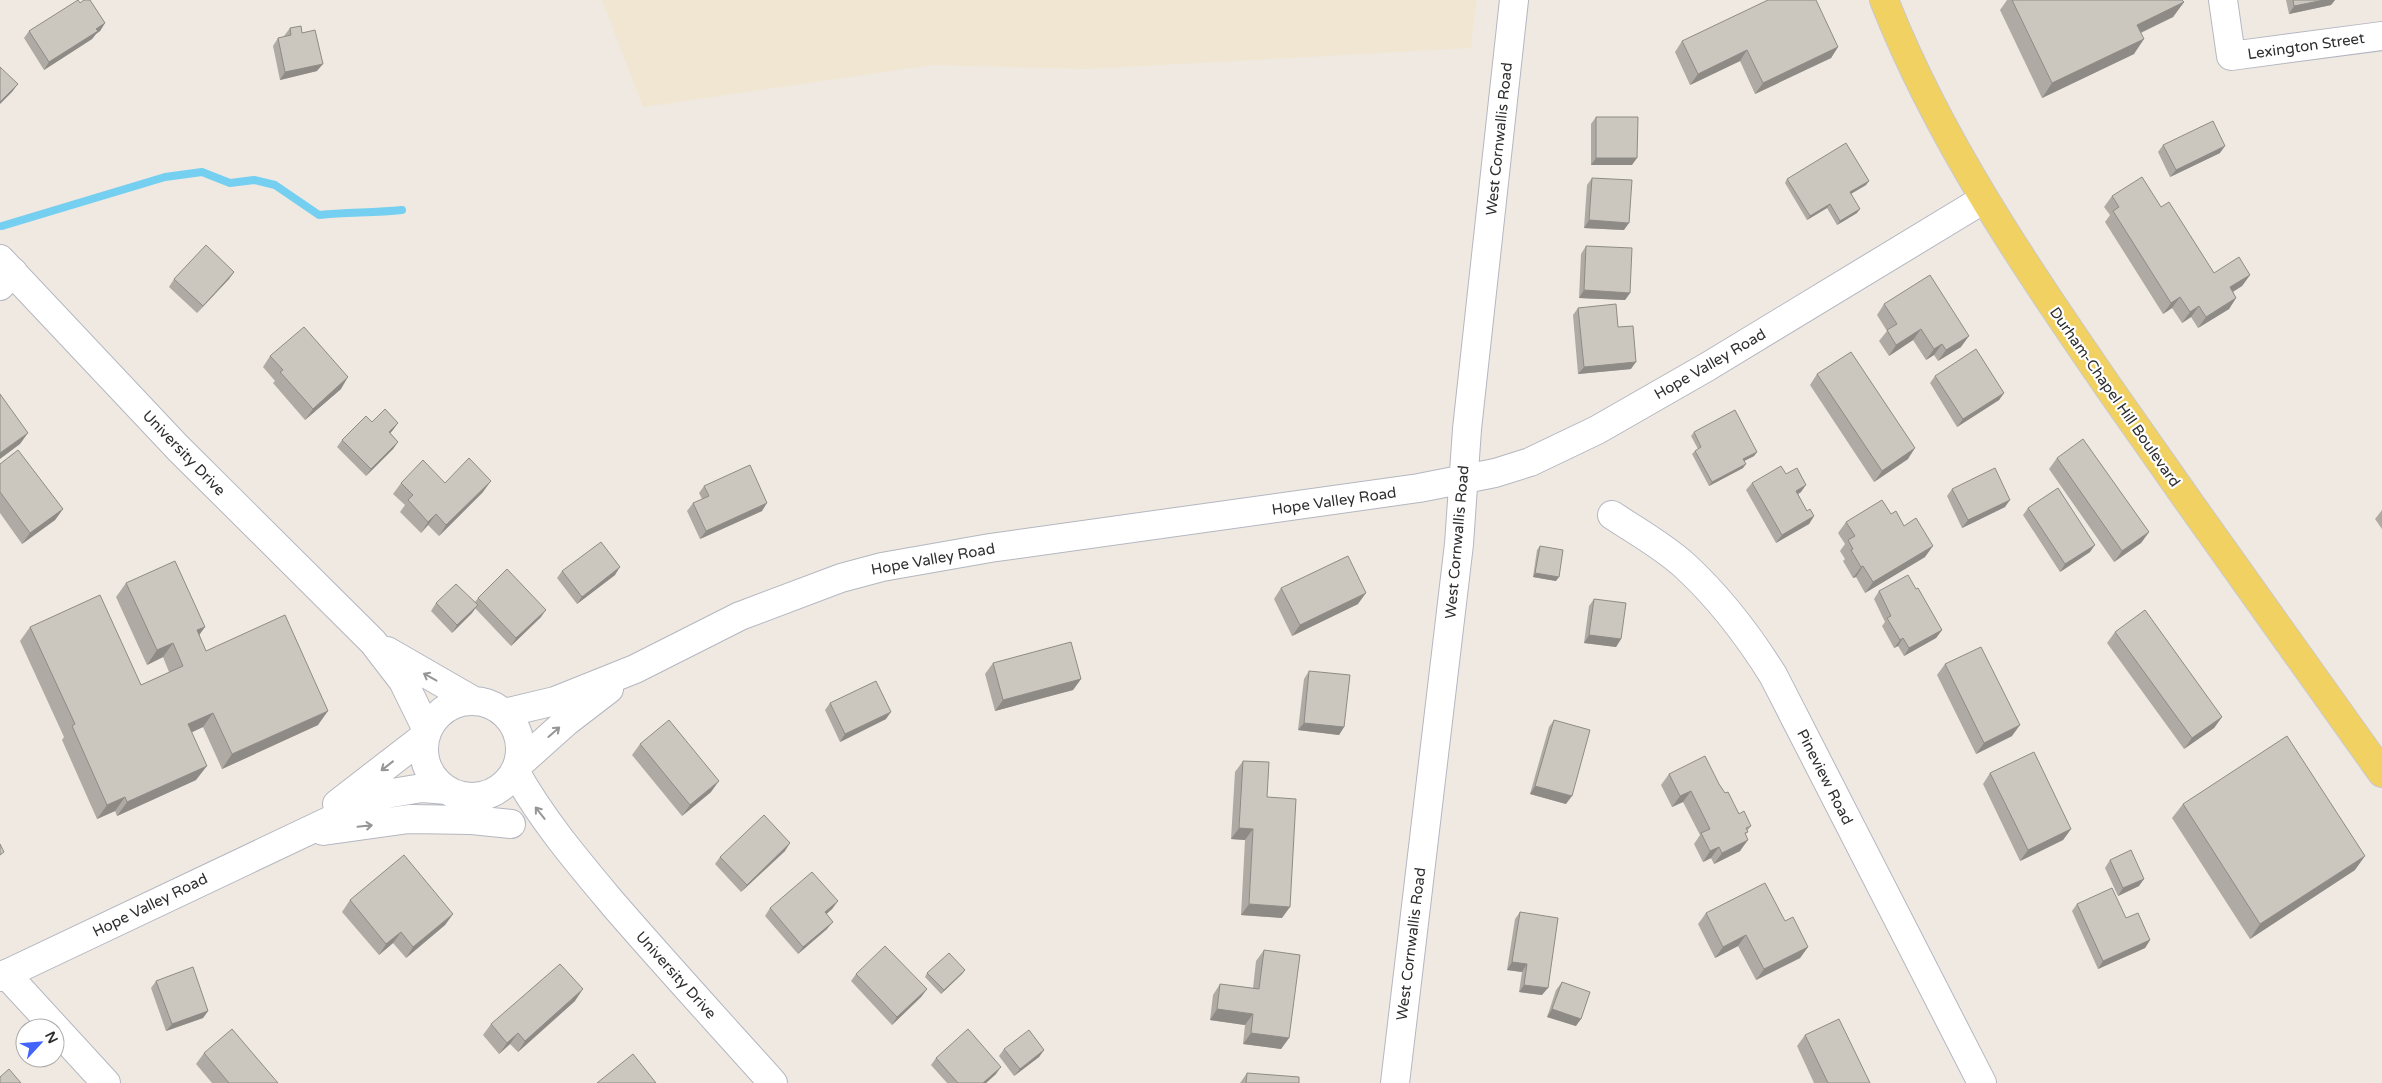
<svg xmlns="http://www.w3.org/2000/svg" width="2382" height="1083" viewBox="0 0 2382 1083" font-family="'Varela Round',sans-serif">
<rect width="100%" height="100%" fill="#efe9e1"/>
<path fill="#f0e6d1" d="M602,0H1476L1471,48L1087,69L933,65L643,107Z"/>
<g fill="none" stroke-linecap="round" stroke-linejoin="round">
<path stroke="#75cff0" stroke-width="8" d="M2,226L165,177L202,172L230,183L254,180L275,185L319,215C347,212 373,213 402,210"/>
<defs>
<path id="street" d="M2223,0L2231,56L2382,36
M0,286L13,272
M1612,515C1636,531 1663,546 1684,565C1720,598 1748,635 1773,675L1982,1083
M6,974L106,1083"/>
<path id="secondary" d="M0,259L178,448L373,642L403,681L427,730
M387,651L472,700
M424 749a48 48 0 1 1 96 0a48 48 0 1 1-96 0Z
M504,713L555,701L635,669L740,616L841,578L882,567L990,548L1419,488L1495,473L1530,462L1597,430L1707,367L1984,199
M518,765L566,722L609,689
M515,771C542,820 578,862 614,905C666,965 720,1024 773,1083
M337,804L425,736
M323,831L409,819L472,820L511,824
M0,977L386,794L422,788L447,790
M1395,1083L1459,544L1467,429L1514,0"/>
<path id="primary" d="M1884,0C1939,140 2024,264 2109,388C2199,517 2290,645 2382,773"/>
</defs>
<use href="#street" stroke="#b4b7c1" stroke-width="30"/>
<use href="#secondary" stroke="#b4b7c1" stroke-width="30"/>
<use href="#primary" stroke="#c9c9c9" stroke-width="30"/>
<use href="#street" stroke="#fff" stroke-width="28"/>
<use href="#secondary" stroke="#fff" stroke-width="28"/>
<use href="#primary" stroke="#f2d163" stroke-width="28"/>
</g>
<path fill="#afaba4" d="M2007,0H2182L2184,2L2173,17L2141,33L2134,54L2042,98L2000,10Z
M2286,0H2335L2331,5L2289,14Z
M80,3L105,23L100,31L96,34L92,39L44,70L24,38L29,31Z
M290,28L302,33L317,71L280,80L273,46L278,38L285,37L284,36Z
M1682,41L1838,47L1831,58L1755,94L1740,61L1690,85L1675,52Z
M1596,117L1632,165H1591V124Z
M2163,145L2220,153L2170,177L2158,152Z
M1592,178L1624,230L1584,228L1587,185Z
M1787,179L1866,185L1851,194L1857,213L1837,225L1827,208L1807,220L1785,183Z
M2112,196L2161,207L2214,273L2250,275L2242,286L2233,292L2236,298L2229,309L2198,328L2191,317L2182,323L2172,308L2163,314L2105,222L2110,215L2104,207Z
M1586,246L1630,293L1625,300L1579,298L1581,254Z
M234,272L229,279L197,313L169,287L174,279Z
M1884,304L1961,347L1938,361L1934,355L1926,360L1913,340L1889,356L1879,341L1887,331L1877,315Z
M1578,308L1618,327L1631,369L1578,374L1573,315Z
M270,356L341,389L305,420L273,383L275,381L263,367Z
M1817,374L1908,459L1874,482L1810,385Z
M1935,376L2004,393L1999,400L1957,427L1930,383Z
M372,422L398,423L390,433L398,442L393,449L366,476L337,447L342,440Z
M1694,432L1757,452L1754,456L1744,461L1743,468L1709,486L1692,454L1695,451L1698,449L1691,436Z
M2057,458L2149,532L2141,543L2114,562L2049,469Z
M0,464L63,509L55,520L22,544L0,513Z
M1786,474L1801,492L1798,494L1807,511L1814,516L1809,524L1776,543L1746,490L1752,483Z
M401,483H445L483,492L439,536L428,525L421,533L400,512L405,505L393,494Z
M704,486L762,511L700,539L687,511L693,503L702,499L699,493Z
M1952,489L2005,507L1962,528L1947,496Z
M2028,508L2090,552L2060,572L2023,515Z
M2382,510V529L2375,519Z
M1891,514L1904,526L1925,557L1865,593L1856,577L1853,578L1843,561L1845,559L1840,551L1845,544L1838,533L1846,522Z
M1540,546L1556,581L1533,577L1537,550Z
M562,571L615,575L577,604L557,578Z
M126,583L199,635L206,651L318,725L222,769L203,727L191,732L196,780L117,816L115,811L97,819L62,740L64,737L20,641L30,627L141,685L169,672L163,657L147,665L116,597Z
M1281,588L1358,604L1292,636L1274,599Z
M1916,589L1942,630L1936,638L1904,656L1898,646L1894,648L1882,626L1885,622L1874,599L1879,591Z
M478,598L541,617L511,646L475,608L472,613L452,633L431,611L436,603L475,602Z
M1594,599L1621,639L1616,647L1584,643L1589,606Z
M2115,632L2222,717L2214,728L2184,749L2107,643Z
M993,663L1081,679L1073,690L995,711L985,674Z
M1945,664L2012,736L1976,754L1937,675Z
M1309,671L1344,727L1339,735L1298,730L1304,679Z
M830,703L886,719L840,742L825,710Z
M1554,720L1566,804L1530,794L1549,727Z
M640,744L711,792L682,816L632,755Z
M1243,761L1282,918L1241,915L1245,840L1231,839L1235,772Z
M1990,773L2071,829L2063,840L2020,861L1983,784Z
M1669,774L1719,784L1739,814L1751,826L1747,831L1740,851L1714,864L1711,858L1703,862L1694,844L1700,835L1683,802L1672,807L1661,785Z
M2183,804L2355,870L2250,939L2172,818Z
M785,851L741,892L715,864L720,857Z
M2110,860L2139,886L2118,896L2105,868Z
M350,900L453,914L445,925L406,958L393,943L379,955L342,912Z
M838,901L832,909L826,914L827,929L798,954L765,916L770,908Z
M2077,904L2126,918L2150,940L2145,948L2098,969L2072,911Z
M1520,912L1542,995L1519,992L1522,972L1507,970L1515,919Z
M1706,913L1785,921L1808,947L1800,958L1756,980L1738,946L1715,958L1698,924Z
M1264,950L1289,1038L1281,1049L1243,1044L1245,1025L1210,1020L1213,995L1220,984L1253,988L1256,961Z
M965,970L962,974L941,994L925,977L927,973Z
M856,974L927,989L921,997L892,1025L851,981Z
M156,981L208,1011L203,1018L166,1031L151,988Z
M1562,982L1576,1026L1547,1017L1556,990Z
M575,1001L518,1052L510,1044L499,1054L483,1035L491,1024Z
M1805,1035L1870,1083H1814L1797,1046Z
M1004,1049L1044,1050L1039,1057L1014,1076L999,1056Z
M204,1053L278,1083H212L196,1064Z
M936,1058L996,1074L986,1083H947L931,1065Z
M1247,1073L1299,1083H1240Z"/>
<path fill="#8e8b86" d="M2324,0H2335L2331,5L2289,14L2294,6Z
M2184,2L2173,17L2127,39L2137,25Z
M105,23L100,31L96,34L92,39L44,70L49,62Z
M2144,39L2134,54L2042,98L2052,83Z
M1838,47L1831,58L1755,94L1763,83Z
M1747,50L1740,61L1690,85L1698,74Z
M323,64L317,71L280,80L285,72Z
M18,84L12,92L0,104V102Z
M2225,146L2220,153L2170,177L2176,170Z
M1596,158H1637L1632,165H1591Z
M1869,181L1866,185L1847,196L1850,192Z
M1830,204L1827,208L1807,220L1810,216Z
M1860,209L1857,213L1837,225L1840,221Z
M1589,220L1629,223L1624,230L1584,228Z
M234,272L229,279L197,313L203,306Z
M2250,275L2242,286L2222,298L2230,287Z
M1584,290L1630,293L1625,300L1579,298Z
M2180,297L2172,308L2163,314L2171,303Z
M2236,298L2229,309L2198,328L2206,317Z
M2199,306L2191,317L2182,323L2190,312Z
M1921,329L1913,340L1889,356L1896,345Z
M1969,336L1961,347L1938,361L1946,350Z
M1942,344L1934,355L1926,360L1934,349Z
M1636,362L1631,369L1578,374L1584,367Z
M348,377L341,389L305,420L313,409Z
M2004,393L1999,400L1957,427L1963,419Z
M398,423L393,430L384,440L389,432Z
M28,433L20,444L0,459V453Z
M398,442L393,449L366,476L371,469Z
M1915,448L1908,459L1874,482L1882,471Z
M1757,452L1754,456L1740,463L1743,459Z
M1746,464L1743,468L1709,486L1712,482Z
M491,481L483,492L439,536L446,525Z
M1806,485L1801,492L1790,499L1796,491Z
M2010,500L2005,507L1962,528L1968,520Z
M767,503L762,511L700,539L706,531Z
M63,509L55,520L22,544L30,533Z
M436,514L428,525L421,533L428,522Z
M1814,516L1809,524L1776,543L1782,535Z
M2149,532L2141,543L2114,562L2122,551Z
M2095,545L2090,552L2060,572L2065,564Z
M1933,546L1925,557L1865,593L1873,582Z
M1863,566L1856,577L1853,578L1861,567Z
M620,567L615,575L577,604L582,597Z
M1535,573L1559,577L1556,581L1533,577Z
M1366,593L1358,604L1292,636L1300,625Z
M478,605L472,613L452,633L457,625Z
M546,610L541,617L511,646L516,638Z
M205,627L195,641L197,630Z
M1942,630L1936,638L1904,656L1909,648Z
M1589,635L1621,639L1616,647L1584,643Z
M1903,638L1898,646L1894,648L1900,640Z
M173,643L163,657L147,665L157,650Z
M1081,679L1073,690L995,711L1003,700Z
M328,711L318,725L222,769L232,754Z
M891,712L886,719L840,742L845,734Z
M213,713L203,727L178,739L188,724Z
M2222,717L2214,728L2184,749L2192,738Z
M1304,723L1344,727L1339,735L1298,730Z
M2020,725L2012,736L1976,754L1984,743Z
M207,766L196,780L117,816L127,802Z
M719,781L711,792L682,816L690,805Z
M1535,786L1572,796L1566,804L1530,794Z
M1691,791L1683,802L1672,807L1680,796Z
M125,797L115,811L97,819L107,805Z
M1239,828L1253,829L1245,840L1231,839Z
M2071,829L2063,840L2020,861L2028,850Z
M1748,840L1740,851L1714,864L1722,853Z
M790,843L785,851L741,892L747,885Z
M1719,847L1711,858L1703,862L1710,851Z
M2365,856L2355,870L2250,939L2260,924Z
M2144,879L2139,886L2118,896L2123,888Z
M838,901L832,909L820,920L825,912Z
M1249,904L1290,907L1282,918L1241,915Z
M453,914L445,925L406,958L413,947Z
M833,922L827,929L798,954L803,947Z
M401,932L393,943L379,955L386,944Z
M1746,935L1738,946L1715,958L1723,947Z
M2150,940L2145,948L2098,969L2103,961Z
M1808,947L1800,958L1756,980L1764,969Z
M1512,962L1527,964L1522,972L1507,970Z
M965,970L962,974L941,994L944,990Z
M1524,985L1548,988L1542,995L1519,992Z
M583,989L575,1001L518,1052L525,1041Z
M927,989L921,997L892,1025L897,1017Z
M1217,1009L1253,1014L1245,1025L1210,1020Z
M1552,1009L1581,1019L1576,1026L1547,1017Z
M208,1011L203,1018L166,1031L172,1024Z
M518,1033L510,1044L499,1054L507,1043Z
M1251,1033L1289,1038L1281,1049L1243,1044Z
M1044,1050L1039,1057L1014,1076L1020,1069Z
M1001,1067L996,1074L986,1083H983Z"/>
<path fill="#cbc7bf" stroke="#8e8b86" d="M78,0L80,3L84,0H90L105,23L96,29L98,31L49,62L29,31Z
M1768,0H1816L1838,47L1763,83L1747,50L1698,74L1682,41Z
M2012,0H2182L2184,2L2137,25L2144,39L2052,83Z
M2293,0H2324L2294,6Z
M301,26L302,33L315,30L323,64L285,72L278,38L291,35L290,28Z
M0,67L18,84L0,102Z
M1596,117H1638L1637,158H1596Z
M2213,121L2225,146L2176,170L2163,145Z
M1846,143L1869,181L1850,192L1860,209L1840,221L1830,204L1810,216L1787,179Z
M2142,177L2161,207L2169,202L2214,273L2239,257L2250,275L2230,287L2236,298L2206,317L2199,306L2190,312L2180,297L2171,303L2113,211L2119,207L2112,196Z
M1592,178L1632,180L1629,223L1589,220Z
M206,245L234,272L203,306L174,279Z
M1586,246L1632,248L1630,293L1584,290Z
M1930,275L1969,336L1946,350L1942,344L1934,349L1921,329L1896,345L1887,330L1897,324L1884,304Z
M1616,304L1618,327L1633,326L1636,362L1584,367L1578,308Z
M304,327L348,377L313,409L280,372L283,370L270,356Z
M1976,349L2004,393L1963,419L1935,376Z
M1851,352L1915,448L1882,471L1817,374Z
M0,394L28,433L0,453Z
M385,409L398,423L389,432L398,442L371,469L342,440L366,416L372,422Z
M1735,410L1757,452L1743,459L1746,464L1712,482L1695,451L1701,447L1694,432Z
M2083,439L2149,532L2122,551L2057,458Z
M18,450L63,509L30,533L0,492V464Z
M469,458L491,481L446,525L436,514L428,522L408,500L413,495L401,483L423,460L445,483Z
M750,465L767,503L706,531L693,503L709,496L704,486Z
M1781,466L1786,474L1797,468L1806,485L1796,491L1807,511L1810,509L1814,516L1782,535L1752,483Z
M1995,468L2010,500L1968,520L1952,489Z
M2058,488L2095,545L2065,564L2028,508Z
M1882,500L1891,514L1896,511L1904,526L1916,518L1933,546L1873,582L1863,566L1861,567L1851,550L1853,549L1848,540L1855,536L1846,522Z
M601,542L620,567L582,597L562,571Z
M1540,546L1563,550L1559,577L1535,573Z
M1348,556L1366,593L1300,625L1281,588Z
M175,561L205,627L197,630L206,651L285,615L328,711L232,754L213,713L188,724L207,766L127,802L125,797L107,805L72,726L75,724L30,627L100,595L141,685L183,666L173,643L157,650L126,583Z
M507,569L546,610L516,638L478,598Z
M1908,575L1916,589L1918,588L1942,630L1909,648L1903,638L1900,640L1887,618L1891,616L1879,591Z
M456,584L478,605L457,625L436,603Z
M1594,599L1626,603L1621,639L1589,635Z
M2145,610L2222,717L2192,738L2115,632Z
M1071,642L1081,679L1003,700L993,663Z
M1981,647L2020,725L1984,743L1945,664Z
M1309,671L1350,675L1344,727L1304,723Z
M876,681L891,712L845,734L830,703Z
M669,720L719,781L690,805L640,744Z
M1554,720L1590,730L1572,796L1535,786Z
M2287,736L2365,856L2260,924L2183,804Z
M2034,752L2071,829L2028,850L1990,773Z
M1705,756L1719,784L1725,793L1728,792L1739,814L1744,811L1751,826L1746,828L1748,832L1745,833L1748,840L1722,853L1719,847L1710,851L1701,833L1710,829L1691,791L1680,796L1669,774Z
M1243,761L1269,762L1267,797L1296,799L1290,907L1249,904L1253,829L1239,828Z
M764,815L790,843L747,885L720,857Z
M0,844L4,852L0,855Z
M2131,850L2144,879L2123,888L2110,860Z
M404,855L453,914L413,947L401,932L386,944L350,900Z
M812,872L838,901L825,912L833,922L803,947L770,908Z
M1765,883L1785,921L1793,917L1808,947L1764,969L1746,935L1723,947L1706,913Z
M2112,888L2126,918L2138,913L2150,940L2103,961L2077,904Z
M1520,912L1558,918L1548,988L1524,985L1527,964L1512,962Z
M885,946L927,989L897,1017L856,974Z
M1264,950L1300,955L1289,1038L1251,1033L1253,1014L1217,1009L1220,984L1259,989Z
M949,953L965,970L944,990L927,973Z
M560,964L583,989L525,1041L518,1033L507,1043L491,1024Z
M193,967L208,1011L172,1024L156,981Z
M1562,982L1590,992L1581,1019L1552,1009Z
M1839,1019L1870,1083H1828L1805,1035Z
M232,1029L278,1083H229L204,1053Z
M968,1029L1001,1067L983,1083H958L936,1058Z
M1029,1030L1044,1050L1020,1069L1004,1049Z
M633,1054L656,1083H597Z
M9,1069L21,1083H0V1077Z
M1247,1073L1299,1077V1083H1246Z"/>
<defs><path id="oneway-shaft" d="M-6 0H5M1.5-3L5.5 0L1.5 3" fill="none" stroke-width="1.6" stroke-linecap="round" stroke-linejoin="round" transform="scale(1.25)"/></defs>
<g stroke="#969696">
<use href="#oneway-shaft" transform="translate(430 677) rotate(-151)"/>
<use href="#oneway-shaft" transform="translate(554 732) rotate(-41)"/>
<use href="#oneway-shaft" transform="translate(387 766) rotate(142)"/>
<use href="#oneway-shaft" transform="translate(540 813) rotate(-128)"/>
<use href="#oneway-shaft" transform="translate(365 826) rotate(-6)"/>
</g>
<g text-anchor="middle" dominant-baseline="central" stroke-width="4.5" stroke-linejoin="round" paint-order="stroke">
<g font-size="15" fill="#2e2e2e" stroke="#fff">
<text transform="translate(2306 46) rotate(-8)">Lexington Street</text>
<text transform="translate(1499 139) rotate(-84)">West Cornwallis Road</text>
<text transform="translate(1710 364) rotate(-30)">Hope Valley Road</text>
<text transform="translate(2115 397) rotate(55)">Durham-Chapel Hill Boulevard</text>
<text transform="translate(184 453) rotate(46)">University Drive</text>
<text transform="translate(1334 501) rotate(-8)">Hope Valley Road</text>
<text transform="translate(1457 542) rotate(-85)">West Cornwallis Road</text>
<text transform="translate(933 559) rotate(-10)">Hope Valley Road</text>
<text transform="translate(1825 777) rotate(63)">Pineview Road</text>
<text transform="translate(150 905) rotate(-26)">Hope Valley Road</text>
<text transform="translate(1411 944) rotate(-83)">West Cornwallis Road</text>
<text transform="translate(676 975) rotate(48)">University Drive</text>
</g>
</g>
<g transform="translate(40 1043) rotate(64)"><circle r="24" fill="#ffffff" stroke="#ababab"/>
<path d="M0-4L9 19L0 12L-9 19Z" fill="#4264fb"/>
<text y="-8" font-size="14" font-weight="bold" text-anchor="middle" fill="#2e2e2e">N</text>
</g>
</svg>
